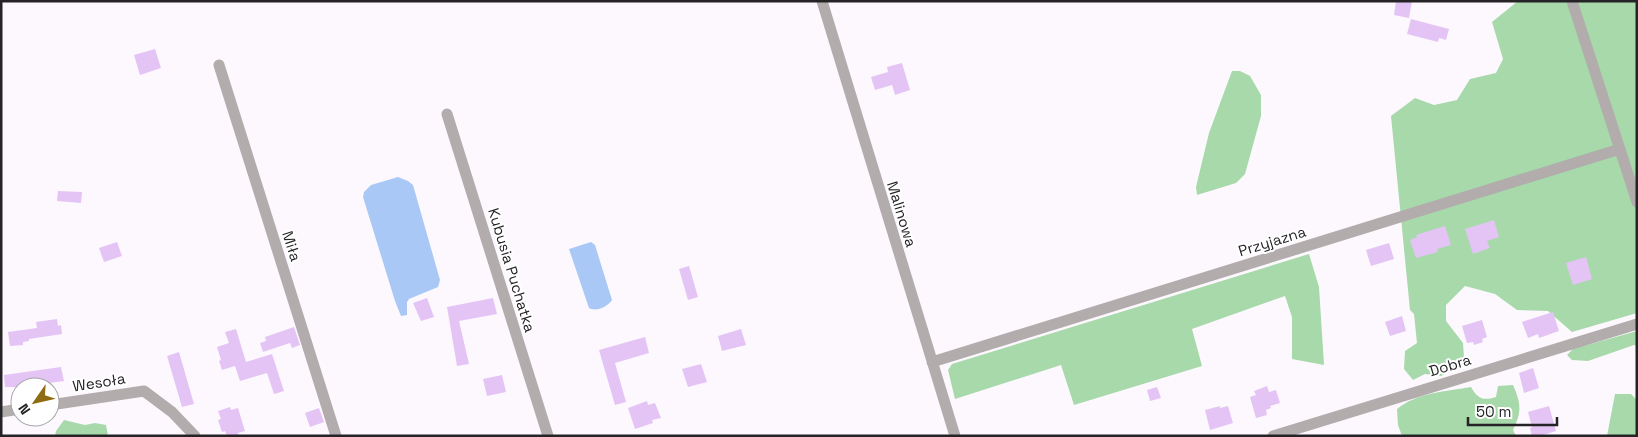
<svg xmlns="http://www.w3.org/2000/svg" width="1638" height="437" viewBox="0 0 1638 437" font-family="'Space Grotesk',sans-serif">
<rect width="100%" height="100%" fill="#fcf8fe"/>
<path fill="#a7d9aa" d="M1518,1H1637V313L1572,332L1548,311L1517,310L1495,294L1465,286L1446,305V321L1463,343L1464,358L1457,367L1441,376L1425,374L1413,380L1404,369L1405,351L1417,343L1414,314L1410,310L1391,116L1415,98L1434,105L1457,100L1470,79L1496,73L1503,59L1492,22Z
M1232,71H1240L1250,76L1261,95V116L1245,174L1236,183L1197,195L1196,187L1209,133Z
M1309,254L1319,287L1324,365L1292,359V317L1285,296L1192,329L1202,366L1074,405L1061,365L955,399L948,370L952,364Z
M1637,331V346L1634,345L1588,361L1572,360L1567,355L1573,349Z
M1513,385C1521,403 1522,412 1513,430L1516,436H1402L1398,425L1397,409C1416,393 1447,391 1471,387C1478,399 1483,401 1496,397L1498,386Z
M1615,394H1631L1637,400V436H1607Z
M64,420L85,425L95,423L106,425L108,436H55L56,431Z"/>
<path fill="#a9c8f6" d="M398,177L408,181L413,185L440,280L438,287L409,299L407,302V315L401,316L395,301L363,197L364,192L371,185Z
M591,242L595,245L612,300C607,307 597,312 589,308L569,249Z"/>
<path fill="#e4c4f5" d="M1396,1H1412L1409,18L1394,15Z
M1411,19L1449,29L1446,40L1439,38L1438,42L1407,34Z
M155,49L161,68L140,75L134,55Z
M902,63L910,90L895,95L892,85L875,90L871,77L888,72L887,67Z
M58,191L82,192L81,203L57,201Z
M1494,220L1499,237L1487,241L1490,248L1473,254L1465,229Z
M1445,226L1451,245L1437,249L1438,252L1416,258L1410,240L1417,237L1416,235Z
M117,242L122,256L104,262L99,248Z
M1389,243L1394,259L1371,266L1366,250Z
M1586,257L1592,279L1573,285L1566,263Z
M689,266L698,297L688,300L679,269Z
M427,298L434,317L421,321L413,303Z
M493,298L497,314L459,321L469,364L457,366L447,307Z
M1553,312L1559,331L1539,338L1538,334L1528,338L1522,322Z
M1402,316L1406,331L1390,336L1385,322Z
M57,319L58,326L61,325L62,334L29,339V341L23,342V345L10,346L8,332L37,328L36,322Z
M1482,320L1487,337L1482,339L1483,342L1474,345L1473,342L1467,343L1462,326Z
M294,327L300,345L292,348L290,343L263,352L260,343L266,341L265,337Z
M236,329L246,362L272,354L284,391L274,394L267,373L240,381L235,366L222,370L219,361L221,360L217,347L229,343L225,332Z
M741,329L746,345L722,351L718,336Z
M645,337L649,353L615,363L626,402L615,405L599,350Z
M179,352L194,404L182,407L167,356Z
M701,364L707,382L688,387L682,369Z
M61,367L64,381L26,386V387H5L4,375Z
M1533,368L1539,388L1524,393L1519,373Z
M502,375L506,392L487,396L483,379Z
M1267,386L1269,392L1276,390L1280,403L1270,406L1271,408L1266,410L1267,415L1256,418L1250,397L1256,395L1254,391Z
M1157,387L1161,398L1150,401L1147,390Z
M647,401L648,405L655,403L661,418L652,420L653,423L635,429L628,408Z
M1220,406V408L1228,406L1233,423L1210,430L1205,410Z
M1549,406L1556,431L1540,436H1532L1530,428L1532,427L1528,412Z
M230,407L231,410L238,408L245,431L238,433L239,436H227L225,431L222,432L218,420L221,419L218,411Z
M319,408L324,422L310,427L305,413Z"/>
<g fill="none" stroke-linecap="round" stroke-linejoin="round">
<path stroke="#b2acac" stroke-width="11" d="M822,1L955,436
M1572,1L1637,202
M219,65L336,436
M447,114L548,436
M932,362L1620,149
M50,405L144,391L172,412L195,436
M1,412L20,409
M1273,436L1637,324"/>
</g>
<g text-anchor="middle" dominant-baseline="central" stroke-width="4" stroke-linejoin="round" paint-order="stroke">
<g font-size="15" fill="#262327" stroke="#fff">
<text transform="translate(902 214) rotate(73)">Malinowa</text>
<text transform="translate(1272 241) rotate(-17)">Przyjazna</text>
<text transform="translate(292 246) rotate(72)">Miła</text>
<text transform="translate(512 270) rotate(73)">Kubusia Puchatka</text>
<text transform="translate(1450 365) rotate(-17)">Dobra</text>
<text transform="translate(99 382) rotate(-9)">Wesoła</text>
</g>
</g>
<rect width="1638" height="437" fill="none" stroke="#262327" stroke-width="5"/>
<g transform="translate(35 402) rotate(236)"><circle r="24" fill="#ffffff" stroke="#a8a7a9"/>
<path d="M0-4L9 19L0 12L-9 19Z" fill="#8f6c11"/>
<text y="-8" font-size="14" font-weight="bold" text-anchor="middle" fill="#262327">N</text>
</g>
<path d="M1468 417v8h89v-8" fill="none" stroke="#262327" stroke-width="2.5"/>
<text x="1476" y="417" font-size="15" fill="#262327" stroke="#ffffff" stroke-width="4" paint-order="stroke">50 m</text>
</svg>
